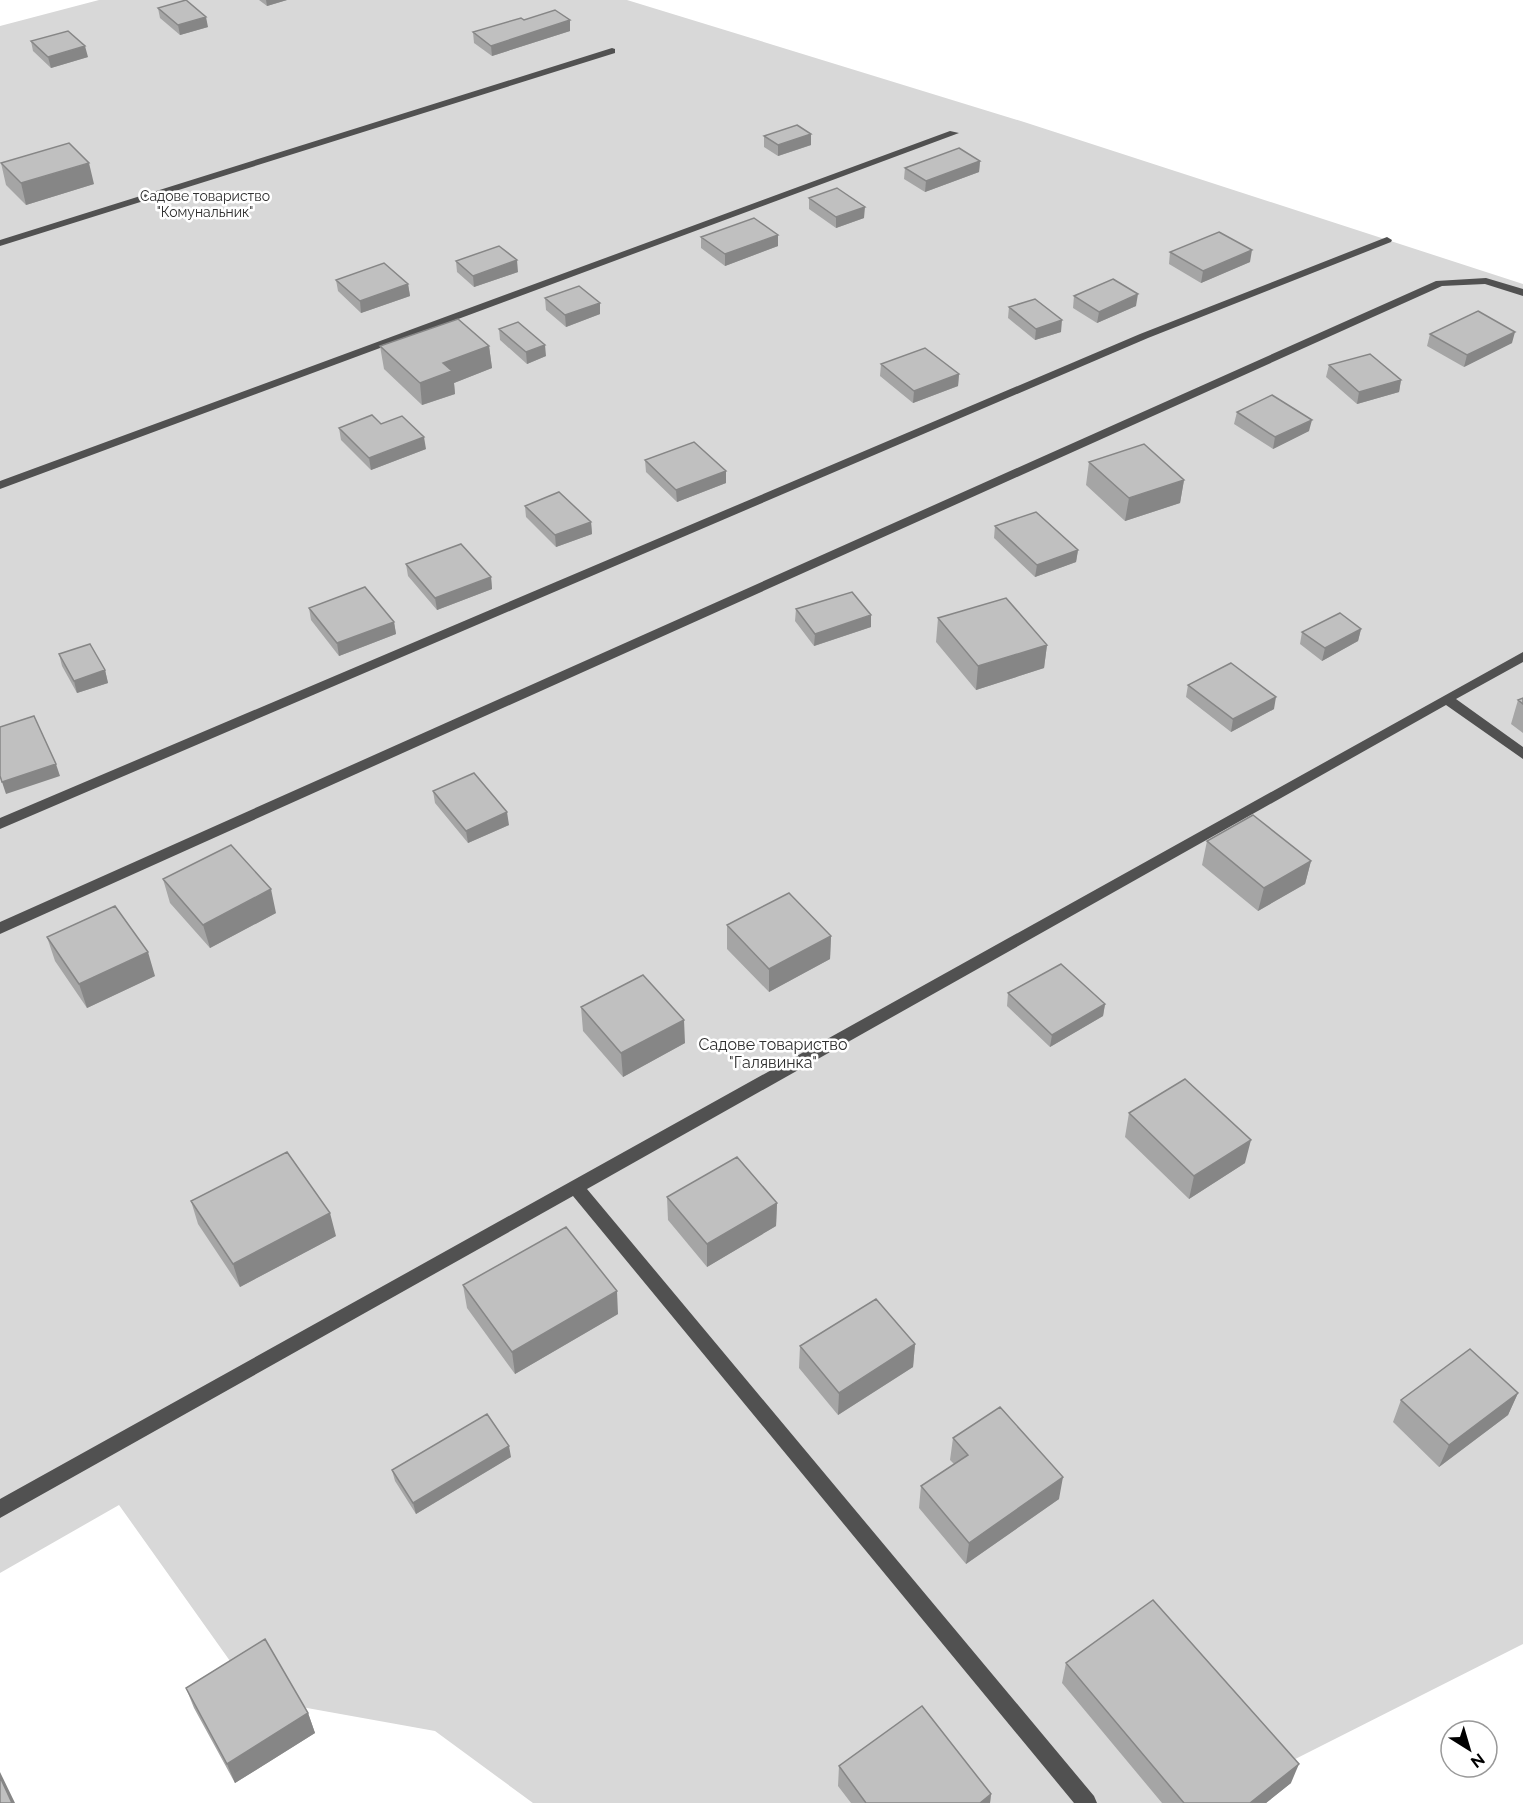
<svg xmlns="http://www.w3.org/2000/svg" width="1523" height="1803" viewBox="0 0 1523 1803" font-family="Raleway,sans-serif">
<rect width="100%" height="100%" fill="#fff"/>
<path fill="#d8d8d8" d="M99,0H627L1024,122L1523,284V1644L1208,1803H533L435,1731L257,1699L119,1505L0,1573V26Z"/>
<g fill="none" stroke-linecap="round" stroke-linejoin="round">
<path fill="#515151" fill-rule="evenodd" d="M612,48L615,49V53L0,246V240Z
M950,131L959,133L0,489V481Z
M1387,237L1392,240L1391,242L1148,338L0,829V818L1140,334Z
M1486,278L1523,289V296L1485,284L1442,286L0,934V922L1436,281Z
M1523,652V662L1456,699L1523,747V759L1446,705L587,1189L1094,1796L1097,1803H1074L573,1196L0,1518V1499Z"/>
</g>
<path fill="#a5a5a5" d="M259,0H287L267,6Z
M158,8L208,27L180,35L160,18Z
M524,20L570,31L492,56L474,43L473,32Z
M31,41L88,57L51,68L33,51Z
M811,134V145L778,156L764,147V136Z
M980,161L979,172L925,192L904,179L905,168Z
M1,163L94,184L26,205L6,185Z
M809,198L864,218L836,228L809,209Z
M701,237L778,246L725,266L701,248Z
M1170,252L1250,262L1201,283L1169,264Z
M456,261L518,272L474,287L457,272Z
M336,280L408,284L410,296L361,313L338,291Z
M1074,296L1136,306L1097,323L1073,308Z
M545,298L600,303V314L566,327L546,310Z
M1009,307L1061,332L1035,340L1008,318Z
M499,329L546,356L527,364L500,340Z
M1430,334L1512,343L1464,367L1427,346Z
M380,346H489L492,368L454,383L455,394L422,405L384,369Z
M881,364L959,374L958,386L913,403L880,376Z
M1329,365L1401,380L1399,392L1357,404L1326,377Z
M1237,412L1309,431L1273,449L1234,424Z
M381,424L426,449L371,470L341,440L339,428Z
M645,460L726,471V483L677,502L646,472Z
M1089,462L1184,480L1180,503L1125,521L1086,485Z
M525,506L591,522L592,534L556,547L526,517Z
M995,526L1078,550L1076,562L1035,577L994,538Z
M406,564L491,577L492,589L437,610L408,576Z
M309,608L394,622L396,634L339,656L311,620Z
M796,609L871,627L814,646L795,621Z
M938,618L1047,645L1044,668L976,690L936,642Z
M1361,629L1358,641L1322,661L1300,644L1302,632Z
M59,654L105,670L108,683L77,693L62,666Z
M1188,685L1274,709L1231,732L1186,697Z
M1523,698V733L1511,724L1518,700Z
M433,791L509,825L468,843L435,803Z
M1207,841L1311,861L1305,884L1258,911L1202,865Z
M163,879L276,913L210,948L170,903Z
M727,925L831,936L830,959L769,992L727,949Z
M47,937L155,976L87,1008L55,961Z
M1008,993L1105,1004L1103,1016L1050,1047L1007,1006Z
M581,1007L685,1043L623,1077L583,1031Z
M1129,1113L1245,1163L1189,1199L1125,1137Z
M667,1197L777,1203L776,1226L707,1267L668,1220Z
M191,1201L336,1236L240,1287L198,1224Z
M463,1285L618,1314L515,1374L467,1308Z
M915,1344L913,1367L838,1415L799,1368L800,1346Z
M1518,1393L1508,1415L1439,1467L1393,1422L1401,1400Z
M953,1438L1059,1499L966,1564L919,1508L921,1486L954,1464L950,1460Z
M511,1457L416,1514L395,1481L392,1470Z
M1066,1663L1291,1783L1266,1803H1162L1062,1683Z
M186,1688L308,1713L315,1733L235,1783L194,1708Z
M839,1766L991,1794L990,1803H851L838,1786Z"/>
<path fill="#868686" d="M266,0H287L267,6Z
M206,17L208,27L180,35L178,25Z
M570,20V31L492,56L491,46Z
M85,46L88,57L51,68L48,57Z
M811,134V145L778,156V145Z
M980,161L979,172L925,192L926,181Z
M89,163L94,184L26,205L21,183Z
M865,207L864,218L836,228V217Z
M778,235V246L725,266V254Z
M1252,250L1250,262L1201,283L1203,271Z
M517,260L518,272L474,287L473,276Z
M408,284L410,296L361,313L360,301Z
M1138,294L1136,306L1097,323L1099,312Z
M600,303V314L566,327L565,315Z
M1062,320L1061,332L1035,340L1036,329Z
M1515,332L1512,343L1464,367L1467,355Z
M545,345L546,356L527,364L526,352Z
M489,346L492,368L454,383L455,394L422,405L420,383L443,363Z
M959,374L958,386L913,403L914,391Z
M1401,380L1399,392L1357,404L1359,392Z
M1312,420L1309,431L1273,449L1275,437Z
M424,437L426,449L371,470L369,458Z
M726,471V483L677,502L676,490Z
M1184,480L1180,503L1125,521L1129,498Z
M591,522L592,534L556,547L555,535Z
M1078,550L1076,562L1035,577L1037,565Z
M491,577L492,589L437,610L435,598Z
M871,615V627L814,646L815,634Z
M394,622L396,634L339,656L337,643Z
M1361,629L1358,641L1322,661L1325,648Z
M1047,645L1044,668L976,690L978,666Z
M105,670L108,683L77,693L74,681Z
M1276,697L1274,709L1231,732L1233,719Z
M56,764L60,776L6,794L2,782Z
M507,812L509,825L468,843L466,831Z
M1311,861L1305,884L1258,911L1264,888Z
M271,889L276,913L210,948L203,925Z
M831,936L830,959L769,992V969Z
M148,952L155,976L87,1008L79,984Z
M1105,1004L1103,1016L1050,1047L1052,1035Z
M684,1020L685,1043L623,1077L621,1053Z
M1251,1140L1245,1163L1189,1199L1194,1176Z
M777,1203L776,1226L707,1267V1244Z
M330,1213L336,1236L240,1287L233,1264Z
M617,1291L618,1314L515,1374L512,1352Z
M915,1344L913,1367L838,1415L839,1393Z
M1518,1393L1508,1415L1439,1467L1449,1445Z
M509,1446L511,1457L416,1514L413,1503Z
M1063,1477L1059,1499L966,1564L969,1543Z
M308,1713L315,1733L235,1783L227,1764Z
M1299,1764L1291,1783L1266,1803H1250Z
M0,1772L15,1803H12L0,1777Z
M991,1794L990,1803H980Z"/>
<path fill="#c0c0c0" stroke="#868686" stroke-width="1.5" d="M186,0L206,17L178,25L158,8Z
M555,10L570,20L491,46L473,32L521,18L524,20Z
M68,31L85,46L48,57L31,41Z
M797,125L811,134L778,145L764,136Z
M69,143L89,163L21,183L1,163Z
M959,148L980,161L926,181L905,168Z
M837,188L865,207L836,217L809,198Z
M754,218L778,235L725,254L701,237Z
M1219,232L1252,250L1203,271L1170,252Z
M499,246L517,260L473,276L456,261Z
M384,263L408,284L360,301L336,280Z
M1113,279L1138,294L1099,312L1074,296Z
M579,286L600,303L565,315L545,298Z
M1035,299L1062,320L1036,329L1009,307Z
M1478,311L1515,332L1467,355L1430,334Z
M458,319L489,346L443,363L452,371L420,383L380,346Z
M518,322L545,345L526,352L499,329Z
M925,348L959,374L914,391L881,364Z
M1370,354L1401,380L1359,392L1329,365Z
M1272,395L1312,420L1275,437L1237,412Z
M372,415L381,424L402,416L424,437L369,458L339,428Z
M694,442L726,471L676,490L645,460Z
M1144,444L1184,480L1129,498L1089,462Z
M559,492L591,522L555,535L525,506Z
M1036,512L1078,550L1037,565L995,526Z
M461,544L491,577L435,598L406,564Z
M365,587L394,622L337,643L309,608Z
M852,592L871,615L815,634L796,609Z
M1006,598L1047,645L978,666L938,618Z
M1340,613L1361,629L1325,648L1302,632Z
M90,644L105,670L74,681L59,654Z
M1231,663L1276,697L1233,719L1188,685Z
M1523,698V704L1518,700Z
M34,716L56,764L2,782L0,776V727Z
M474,773L507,812L466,831L433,791Z
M1253,815L1311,861L1264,888L1207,841Z
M231,845L271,889L203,925L163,879Z
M789,893L831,936L769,969L727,925Z
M115,906L148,952L79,984L47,937Z
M1061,964L1105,1004L1052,1035L1008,993Z
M643,975L684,1020L621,1053L581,1007Z
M1185,1079L1251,1140L1194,1176L1129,1113Z
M287,1152L330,1213L233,1264L191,1201Z
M737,1157L777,1203L707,1244L667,1197Z
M566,1227L617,1291L512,1352L463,1285Z
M876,1299L915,1344L839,1393L800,1346Z
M1470,1349L1518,1393L1449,1445L1401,1400Z
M1000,1407L1063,1477L969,1543L921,1486L968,1455L953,1438Z
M487,1414L509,1446L413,1503L392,1470Z
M1153,1600L1299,1764L1250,1803H1184L1066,1663Z
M265,1639L308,1713L227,1764L186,1688Z
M922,1706L991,1794L980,1803H866L839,1766Z
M0,1777L12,1803H0Z"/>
<g text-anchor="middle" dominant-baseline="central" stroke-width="5" stroke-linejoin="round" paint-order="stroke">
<g font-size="14" fill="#2f2f2f" stroke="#fff">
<text x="205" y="196">Садове товариство<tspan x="205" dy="16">"Комунальник"</tspan></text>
</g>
<g font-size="16" fill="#2f2f2f" stroke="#fff">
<text x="773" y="1044">Садове товариство<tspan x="773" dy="18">"Галявинка"</tspan></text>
</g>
</g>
<g transform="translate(1469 1749) rotate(143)"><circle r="28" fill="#ffffff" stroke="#999999" stroke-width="1.5"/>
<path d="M0-4.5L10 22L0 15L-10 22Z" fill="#000000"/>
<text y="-9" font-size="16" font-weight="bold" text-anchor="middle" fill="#000000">N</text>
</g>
</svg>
